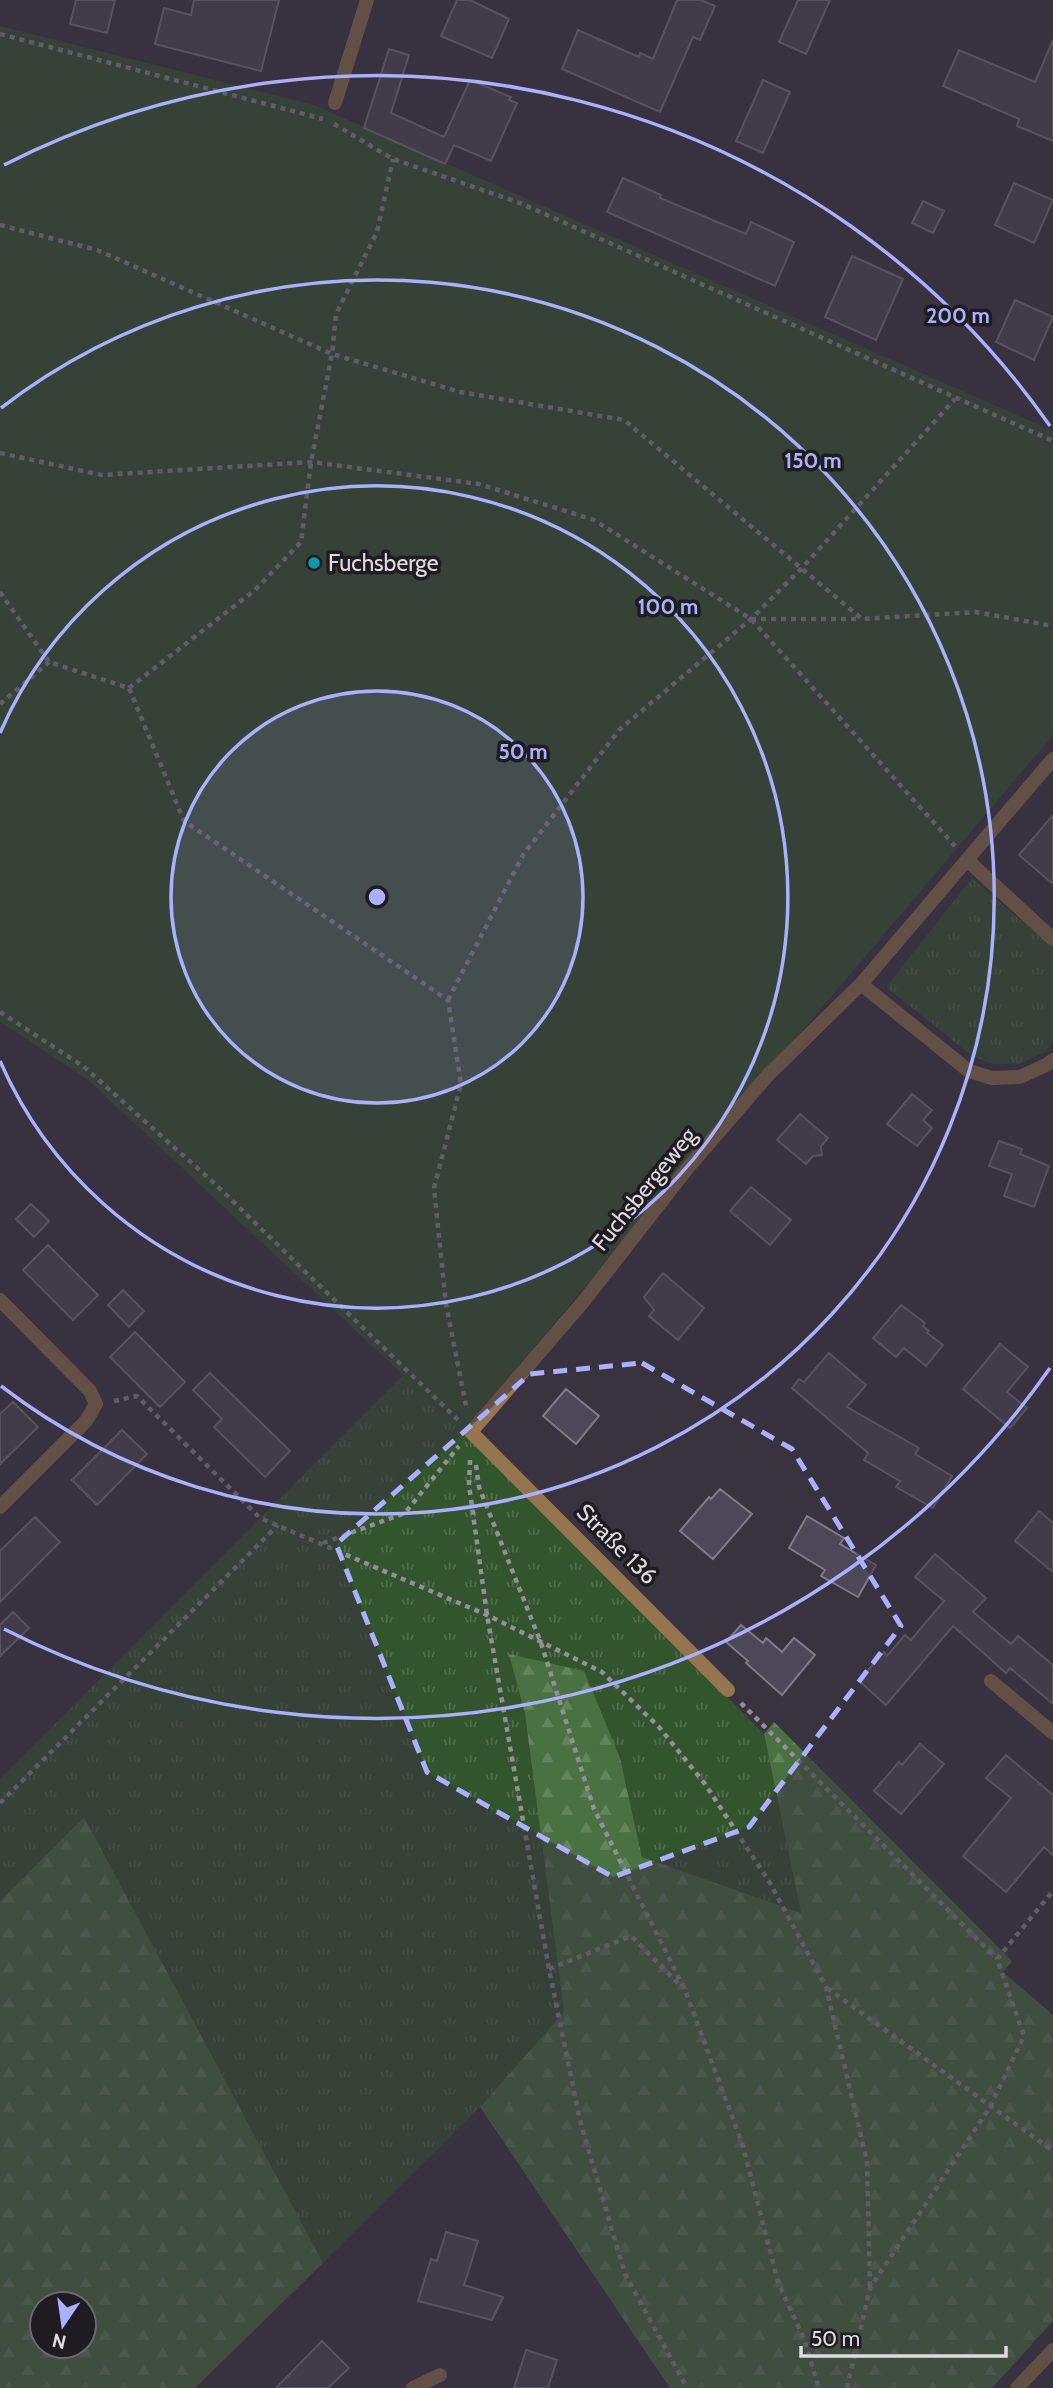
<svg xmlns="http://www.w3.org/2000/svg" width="1053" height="2388" viewBox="0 0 1053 2388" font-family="Cabin,sans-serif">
<defs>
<pattern id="grass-tufts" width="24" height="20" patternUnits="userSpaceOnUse" patternTransform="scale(1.75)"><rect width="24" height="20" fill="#33552e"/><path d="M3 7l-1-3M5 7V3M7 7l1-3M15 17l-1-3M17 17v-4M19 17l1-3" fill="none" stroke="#506d4c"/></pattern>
<pattern id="forest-firs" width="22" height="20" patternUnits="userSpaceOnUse" patternTransform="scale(1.75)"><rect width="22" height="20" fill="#497142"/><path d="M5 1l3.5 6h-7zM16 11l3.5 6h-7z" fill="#63855d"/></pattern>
</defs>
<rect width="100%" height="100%" fill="#39323f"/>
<path fill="url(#grass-tufts)" d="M972,878L1053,948V1043L1043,1053L1020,1064H992L972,1056L886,987Z
M403,1375L463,1431L764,1734L801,1913L642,1857L620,1758L510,1654L525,1714L564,2012L480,2107L323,2263L84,1817L0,1901V1779Z"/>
<path fill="url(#forest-firs)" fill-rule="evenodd" d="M509,1654L584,1671L620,1758L642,1857L801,1913L764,1734L774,1722L1012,1961L1003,1972L1053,2015V2321L992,2388H670L480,2107L564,2012L525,1714Z
M84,1817L323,2263L195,2388H0V1901ZM42,2304H84V2346H42Z"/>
<path fill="#33552e" d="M0,26L314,105L1053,431V735L463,1431L87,1079L0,1022Z"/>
<path fill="#4d4857" stroke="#7f7989" stroke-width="2" d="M76,0H115L107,33L70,24Z
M194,0H279L261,71L155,44L164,8L191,15Z
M457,0H470L509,19L492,58L441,36Z
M677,0H701L715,6L700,40L693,37L660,112L562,69L578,30L639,57L640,53L653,59Z
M798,0H830L806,54L779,42Z
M1053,40V141L1017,126L1019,119L943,86L959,50L1035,82Z
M389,49L409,55L391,113L444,137L470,80L511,97L509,100L517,103L491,161L454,145L445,164L364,128Z
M763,80L790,92L763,153L736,141Z
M623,178L661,195L660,198L746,234L751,222L794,242L775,286L607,212Z
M1014,183L1053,200L1034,243L995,225Z
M923,201L944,211L933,233L912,223Z
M852,256L903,279L876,340L825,317Z
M1015,300L1053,317L1034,360L996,342Z
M1053,815V884L1019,855Z
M912,1094L932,1110L923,1120L932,1128L917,1146L887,1124Z
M800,1114L828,1138L821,1146L822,1155L813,1156L806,1164L777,1140Z
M999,1141L1022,1149L1020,1154L1049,1166L1034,1207L1004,1196L1012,1174L989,1166Z
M751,1187L791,1220L770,1245L730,1211Z
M31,1204L49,1221L34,1237L16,1219Z
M48,1245L98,1295L73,1320L23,1270Z
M663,1273L704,1308L678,1340L649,1316L654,1310L644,1297Z
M123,1290L144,1311L129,1327L108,1305Z
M901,1305L925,1323L923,1326L929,1331L927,1333L943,1345L926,1366L904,1348L896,1357L873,1338Z
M135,1332L185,1382L160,1407L110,1357Z
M1000,1344L1028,1367L1007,1392L1027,1408L1010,1428L963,1389Z
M829,1353L866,1385L847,1407L919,1448L915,1454L952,1476L933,1508L896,1487L900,1481L864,1460L868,1453L792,1388L799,1379L804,1382Z
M210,1373L290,1451L265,1477L214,1427L222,1419L193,1390Z
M566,1389L599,1416L576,1444L543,1416Z
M13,1402L38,1427L0,1464V1414Z
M122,1430L147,1454L97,1505L72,1480Z
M720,1489L752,1514L713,1559L680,1531L709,1497L711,1499Z
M1039,1511L1053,1523V1572L1015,1541Z
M807,1516L844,1538L840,1544L876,1565L858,1597L821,1576L825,1570L789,1548Z
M35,1517L60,1542L0,1602V1551Z
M935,1554L986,1598L973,1612L1011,1644L1018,1636L1053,1665V1704L1010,1668L1006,1673L953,1626L886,1705L859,1681L884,1652L887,1656L905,1635L911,1640L944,1601L915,1577Z
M13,1612L29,1628L0,1656V1625Z
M741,1625L763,1643L766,1638L782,1652L794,1638L815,1655L782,1695L746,1663L748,1661L726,1642Z
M920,1744L944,1764L901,1814L874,1791L899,1762L902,1765Z
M1006,1755L1053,1795V1855L1044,1847L1006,1892L963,1856L1011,1798L986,1778Z
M446,2232L478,2241L464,2285L503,2297L492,2320L418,2301L431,2259L437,2261Z
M322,2341L349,2368L328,2388H276Z
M526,2350L557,2360L548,2388H514Z"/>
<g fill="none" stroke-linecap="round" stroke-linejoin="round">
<path stroke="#948e98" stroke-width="4.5" stroke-dasharray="5 5" stroke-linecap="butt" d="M0,34L323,119
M334,124L393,159L520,203L1053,441
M0,225L97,250L332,354L460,392L624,420L862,619L976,612L1053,626
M0,453L102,475L311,462L479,484L594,520L751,619L955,846
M0,592L49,662L129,688L184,821L448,1000L461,1084L434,1188L446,1304L466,1406
M751,619H861
M129,688L255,590L301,542L311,462L332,354L336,314L377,232L393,159
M0,704L49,662
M448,1000L523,855L619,730L751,619L801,569L955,399
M0,1012L83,1066L213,1182L458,1420
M114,1401L137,1396L260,1518L487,1615L602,1672L659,1727L705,1784L770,1883L826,1987L867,2162L870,2288
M470,1460L469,1485L487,1615L549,1969L580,2121L625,2274L687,2388
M476,1465L479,1487L541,1643L594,1809L685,1990L743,2146L778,2282L804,2339L819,2388
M323,1543L405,1513L459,1446
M741,1703L997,1959
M0,1803L278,1525
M549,1969L631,1936L682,1987
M827,1988L1053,2151
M847,2388L870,2288L990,2107L1024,2036L997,1959L1053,1891"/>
<path stroke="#957550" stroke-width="14" d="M991,1681L1053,1733"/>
<path stroke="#957550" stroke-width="14" d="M335,103L367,0
M967,860L1053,939
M861,984L969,1071L992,1078L1020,1077L1048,1064L1053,1060
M0,1300L90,1391L96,1404L86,1421L0,1507
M728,1690L471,1432L583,1302L686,1170L768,1075L861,984L1053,759
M413,2388L440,2375
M1017,2388L1053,2350"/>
</g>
<path d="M0 0H1053V2388H0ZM642,1363L792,1449L901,1626L749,1827L613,1877L427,1772L336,1544L530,1374Z" fill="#39323f" fill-opacity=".55" fill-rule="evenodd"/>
<path fill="none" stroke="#aab0fb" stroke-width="5" stroke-dasharray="14 9" stroke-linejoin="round" d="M642,1363L792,1449L901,1626L749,1827L613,1877L427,1772L336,1544L530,1374Z"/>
<circle cx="377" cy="897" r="206" fill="#aab0fb" fill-opacity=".12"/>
<g fill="none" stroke="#aab0fb" stroke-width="3.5">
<circle cx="377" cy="897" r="206"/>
<path d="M0 733A411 411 0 1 1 0 1061"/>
<path d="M1 408A617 617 0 1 1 1 1386"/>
<path d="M1050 1368A822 822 0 0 1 4 1629M4 165A822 822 0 0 1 1050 426"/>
</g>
<circle fill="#0f9aa8" stroke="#1e1b21" stroke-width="2.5" cx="314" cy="563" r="7"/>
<g text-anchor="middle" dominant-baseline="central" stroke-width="7" stroke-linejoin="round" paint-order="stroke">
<g font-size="23" fill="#e0dbe3" stroke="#1e1b21" text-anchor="start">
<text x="328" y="563">Fuchsberge</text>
</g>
<g font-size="23" fill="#e0dbe3" stroke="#1e1b21">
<text transform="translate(644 1189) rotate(-51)">Fuchsbergeweg</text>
<text transform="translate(617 1544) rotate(45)">Straße 136</text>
</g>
</g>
<circle cx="377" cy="897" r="10" fill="#aab0fb" stroke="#1e1b21" stroke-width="3.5"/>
<g font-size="21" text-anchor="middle" font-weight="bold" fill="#aab0fb" stroke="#1e1b21" stroke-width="7" stroke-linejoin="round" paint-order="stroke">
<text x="958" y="323">200 m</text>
<text x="813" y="468">150 m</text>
<text x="668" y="614">100 m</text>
<text x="523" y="759">50 m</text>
</g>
<g transform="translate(63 2325) rotate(193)"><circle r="33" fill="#1e1b21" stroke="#6c686f" stroke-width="2"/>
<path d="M0-5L12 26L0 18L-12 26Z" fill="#aab0fb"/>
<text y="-10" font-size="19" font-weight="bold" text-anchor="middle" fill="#e0dbe3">N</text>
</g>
<path d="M801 2346v10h205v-10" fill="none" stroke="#e0dbe3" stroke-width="3.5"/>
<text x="811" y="2346" font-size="21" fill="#e0dbe3" stroke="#1e1b21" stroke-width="5" paint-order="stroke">50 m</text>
</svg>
